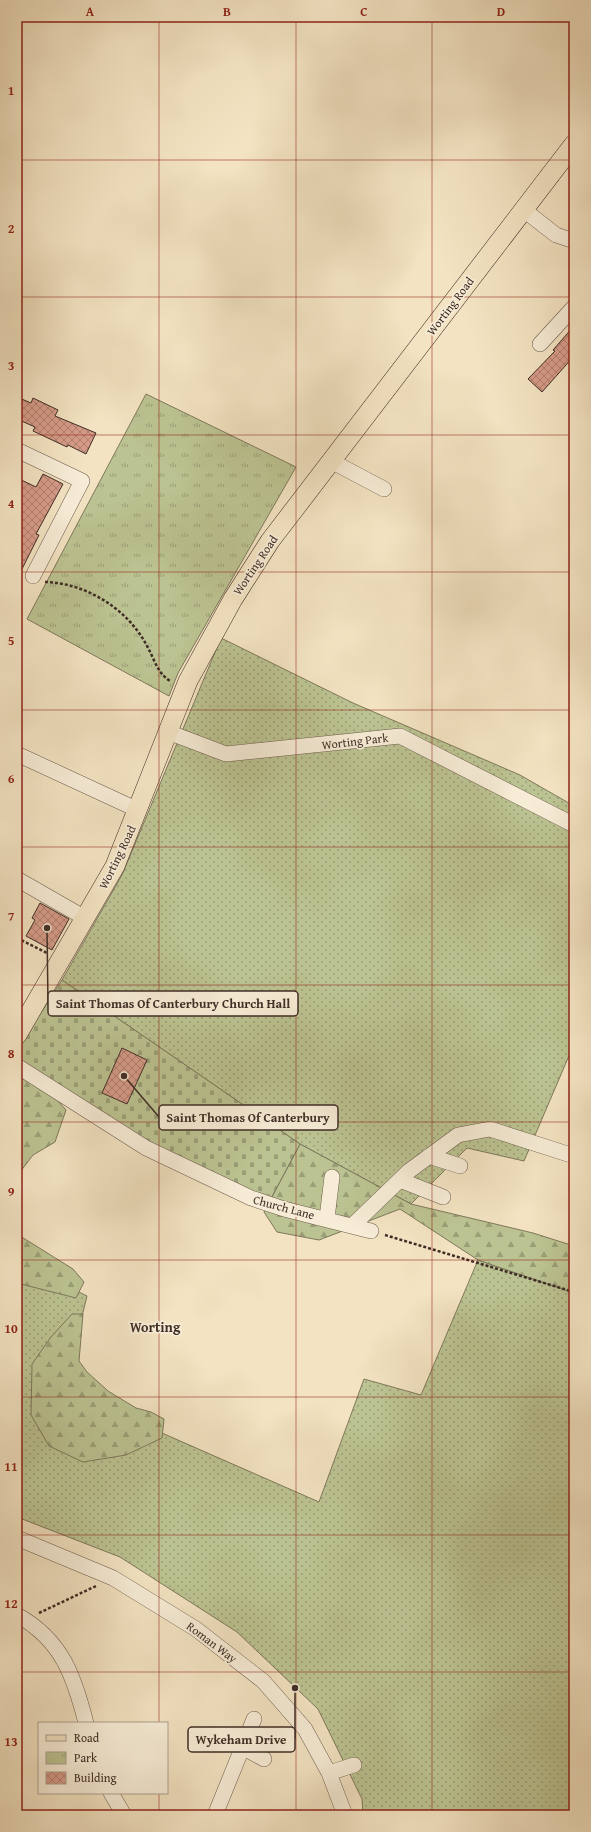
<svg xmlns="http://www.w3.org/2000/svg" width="591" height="1832" viewBox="0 0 591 1832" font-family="'Gentium Book Plus',serif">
<defs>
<pattern id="grass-dots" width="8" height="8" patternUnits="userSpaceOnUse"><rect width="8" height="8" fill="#bcc392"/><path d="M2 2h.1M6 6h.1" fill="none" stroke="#9a9f77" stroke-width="1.8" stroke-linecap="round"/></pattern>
<pattern id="forest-firs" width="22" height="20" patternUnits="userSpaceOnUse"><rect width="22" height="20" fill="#bcc392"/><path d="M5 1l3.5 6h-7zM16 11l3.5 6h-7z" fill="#9a9f77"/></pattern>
<pattern id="cemetery-stones" width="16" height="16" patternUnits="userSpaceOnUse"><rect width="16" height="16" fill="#bcc392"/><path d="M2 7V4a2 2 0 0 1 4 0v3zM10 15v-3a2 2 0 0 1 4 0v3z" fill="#9a9f77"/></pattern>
<pattern id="park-tufts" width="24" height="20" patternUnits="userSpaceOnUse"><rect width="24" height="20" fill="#bcc392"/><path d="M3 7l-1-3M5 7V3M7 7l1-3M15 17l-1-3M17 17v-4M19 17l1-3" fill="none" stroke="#9a9f77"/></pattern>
<pattern id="building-cross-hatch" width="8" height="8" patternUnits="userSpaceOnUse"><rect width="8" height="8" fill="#d69b88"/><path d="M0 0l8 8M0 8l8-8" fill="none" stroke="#af7f6f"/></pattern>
</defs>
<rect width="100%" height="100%" fill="#f3e3c2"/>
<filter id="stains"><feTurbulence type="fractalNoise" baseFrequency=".005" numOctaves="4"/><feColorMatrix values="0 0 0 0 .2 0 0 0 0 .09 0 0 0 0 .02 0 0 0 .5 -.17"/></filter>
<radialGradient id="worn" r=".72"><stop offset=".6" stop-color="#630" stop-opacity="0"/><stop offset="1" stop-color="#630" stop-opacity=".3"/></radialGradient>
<path fill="url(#grass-dots)" stroke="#7e785c" d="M221,638L353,703L520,775L574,806V1044L524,1161L467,1148L411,1204L300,1144L62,980L122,875Z
M478,1260L574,1293V1815H363L362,1799L318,1709L237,1632L120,1557L17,1517V1261L87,1296L64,1390L319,1502L364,1379L421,1395Z"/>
<path fill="url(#forest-firs)" stroke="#7e785c" d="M17,1072L49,1091L66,1110L55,1142L33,1155L17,1176Z
M300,1144L411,1204L533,1233L574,1246V1293L478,1260L400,1209L319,1240L277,1232L264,1212Z
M17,1230L20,1236L73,1269L84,1282L76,1298L17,1283Z
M72,1314H83L79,1361L87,1372L108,1391L136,1408L151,1412L164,1419L162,1438L126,1455L83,1462L49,1446L31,1415L32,1364L51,1337Z"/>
<path fill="url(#cemetery-stones)" stroke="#7e785c" d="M62,980L300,1144L268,1204L17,1075V1050Z"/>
<path fill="url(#park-tufts)" stroke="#7e785c" d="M146,394L296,467L178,673L169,696L27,619Z"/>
<path fill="url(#building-cross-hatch)" stroke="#3f2d26" d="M574,326V356L542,392L528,379L555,351L553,350Z
M17,397L31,403L33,398L58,410L55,416L96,433L86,454L68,445L67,447L33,431L35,427L17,419Z
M43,474L63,484L36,534L39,535L17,579V478L36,487Z
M40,903L69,919L52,950L26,936L35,920L32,918Z
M122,1048L147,1060L127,1104L102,1093Z"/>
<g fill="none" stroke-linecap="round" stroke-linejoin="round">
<defs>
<path id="minor" d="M524,210L556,235L574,241
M540,344L574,307
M17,450L82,481L33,576
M331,461L384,489
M168,732L226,754L400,736L574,825
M17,754L138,810
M17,879L85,918
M17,1066L146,1148L251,1198L284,1209L371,1231
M429,1156L460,1166
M400,1180L443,1197
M327,1218L332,1177
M352,1226L409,1171L458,1135L490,1129L574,1156
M17,1538L113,1578L196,1629L263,1681L305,1729L329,1773L345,1815
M17,1615C62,1640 74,1676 86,1723
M242,1747L264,1759
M329,1773L354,1765
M111,1793L124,1815
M215,1815L254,1719"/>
<path id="major" d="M17,1035L115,866L188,681L233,599L270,541L574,144"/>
</defs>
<use href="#minor" stroke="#6c5a4d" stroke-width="16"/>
<use href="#major" stroke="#3f2d26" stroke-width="20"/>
<path stroke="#3f2d26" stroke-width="2.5" stroke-dasharray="3 2" stroke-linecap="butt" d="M45,582C86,583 128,609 147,646C154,658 157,673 170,681
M17,938L47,953
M385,1235L574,1292
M39,1613L96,1586"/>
<use href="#minor" stroke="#f7edd7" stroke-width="15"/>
<use href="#major" stroke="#f3e3c2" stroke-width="19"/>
</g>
<path fill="none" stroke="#8f2418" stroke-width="1" stroke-opacity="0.55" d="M159,17V1723M296,17V1815M432,17V1815M17,160H574M17,297H574M17,435H574M17,572H574M17,710H574M17,847H574M17,985H574M17,1122H574M17,1260H574M17,1397H574M17,1535H574M17,1672H574M159,1793V1815"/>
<g text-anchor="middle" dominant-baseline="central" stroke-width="3.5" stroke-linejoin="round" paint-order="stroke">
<g font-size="12" fill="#3f2d26" stroke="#f7edd7">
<text transform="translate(450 306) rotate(-53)">Worting Road</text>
<text transform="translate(255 565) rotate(-56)">Worting Road</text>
<text transform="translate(355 741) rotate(-7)">Worting Park</text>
<text transform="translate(117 857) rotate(-64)">Worting Road</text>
<text transform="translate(284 1207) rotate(15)">Church Lane</text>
<text transform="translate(212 1642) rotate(37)">Roman Way</text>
</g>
<g font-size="14" font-weight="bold" fill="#3f2d26" stroke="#f7edd7">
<text x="155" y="1327">Worting</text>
</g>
</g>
<path fill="none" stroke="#3f2d26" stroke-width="1.5" d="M47 928L48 1004M124 1076L159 1117M295 1688L295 1739"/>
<g fill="#3f2d26" stroke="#f7edd7" stroke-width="1.5">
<circle cx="47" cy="928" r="4"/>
<circle cx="124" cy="1076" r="4"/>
<circle cx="295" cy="1688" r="4"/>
</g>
<g fill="#f7edd7" stroke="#3f2d26" stroke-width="1.5">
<rect x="48" y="991" width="250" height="25" rx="4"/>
<rect x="159" y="1105" width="179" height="25" rx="4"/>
<rect x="188" y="1727" width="107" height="25" rx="4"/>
</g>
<g font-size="13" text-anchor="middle" font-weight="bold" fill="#3f2d26">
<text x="173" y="1008">Saint Thomas Of Canterbury Church Hall</text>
<text x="248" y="1122">Saint Thomas Of Canterbury</text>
<text x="241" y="1744">Wykeham Drive</text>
</g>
<rect width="591" height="1832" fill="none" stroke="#f3e3c2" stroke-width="44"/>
<rect x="38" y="1722" width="130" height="72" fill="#f7edd7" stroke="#ada090"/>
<rect x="46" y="1735" width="20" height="6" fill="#f3e3c2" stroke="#ada090"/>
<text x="74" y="1742" font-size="12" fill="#3f2d26">Road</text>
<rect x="46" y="1752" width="20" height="12" fill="url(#park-tufts)" stroke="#ada090"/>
<text x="74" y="1762" font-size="12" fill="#3f2d26">Park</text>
<rect x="46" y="1772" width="20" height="12" fill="url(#building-cross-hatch)" stroke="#ada090"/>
<text x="74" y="1782" font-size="12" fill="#3f2d26">Building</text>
<rect x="22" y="22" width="547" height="1788" fill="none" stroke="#8f2418" stroke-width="1.5"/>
<g font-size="13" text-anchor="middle" font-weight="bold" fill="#8f2418">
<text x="90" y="16">A</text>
<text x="227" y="16">B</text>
<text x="364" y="16">C</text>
<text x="501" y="16">D</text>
<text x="11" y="95">1</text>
<text x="11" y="233">2</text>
<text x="11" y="370">3</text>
<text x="11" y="508">4</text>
<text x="11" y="645">5</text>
<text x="11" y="783">6</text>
<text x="11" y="921">7</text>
<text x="11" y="1058">8</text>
<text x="11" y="1196">9</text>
<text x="11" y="1333">10</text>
<text x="11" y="1471">11</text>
<text x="11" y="1608">12</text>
<text x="11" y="1746">13</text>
</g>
<rect width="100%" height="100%" filter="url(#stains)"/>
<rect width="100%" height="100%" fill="url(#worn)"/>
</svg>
